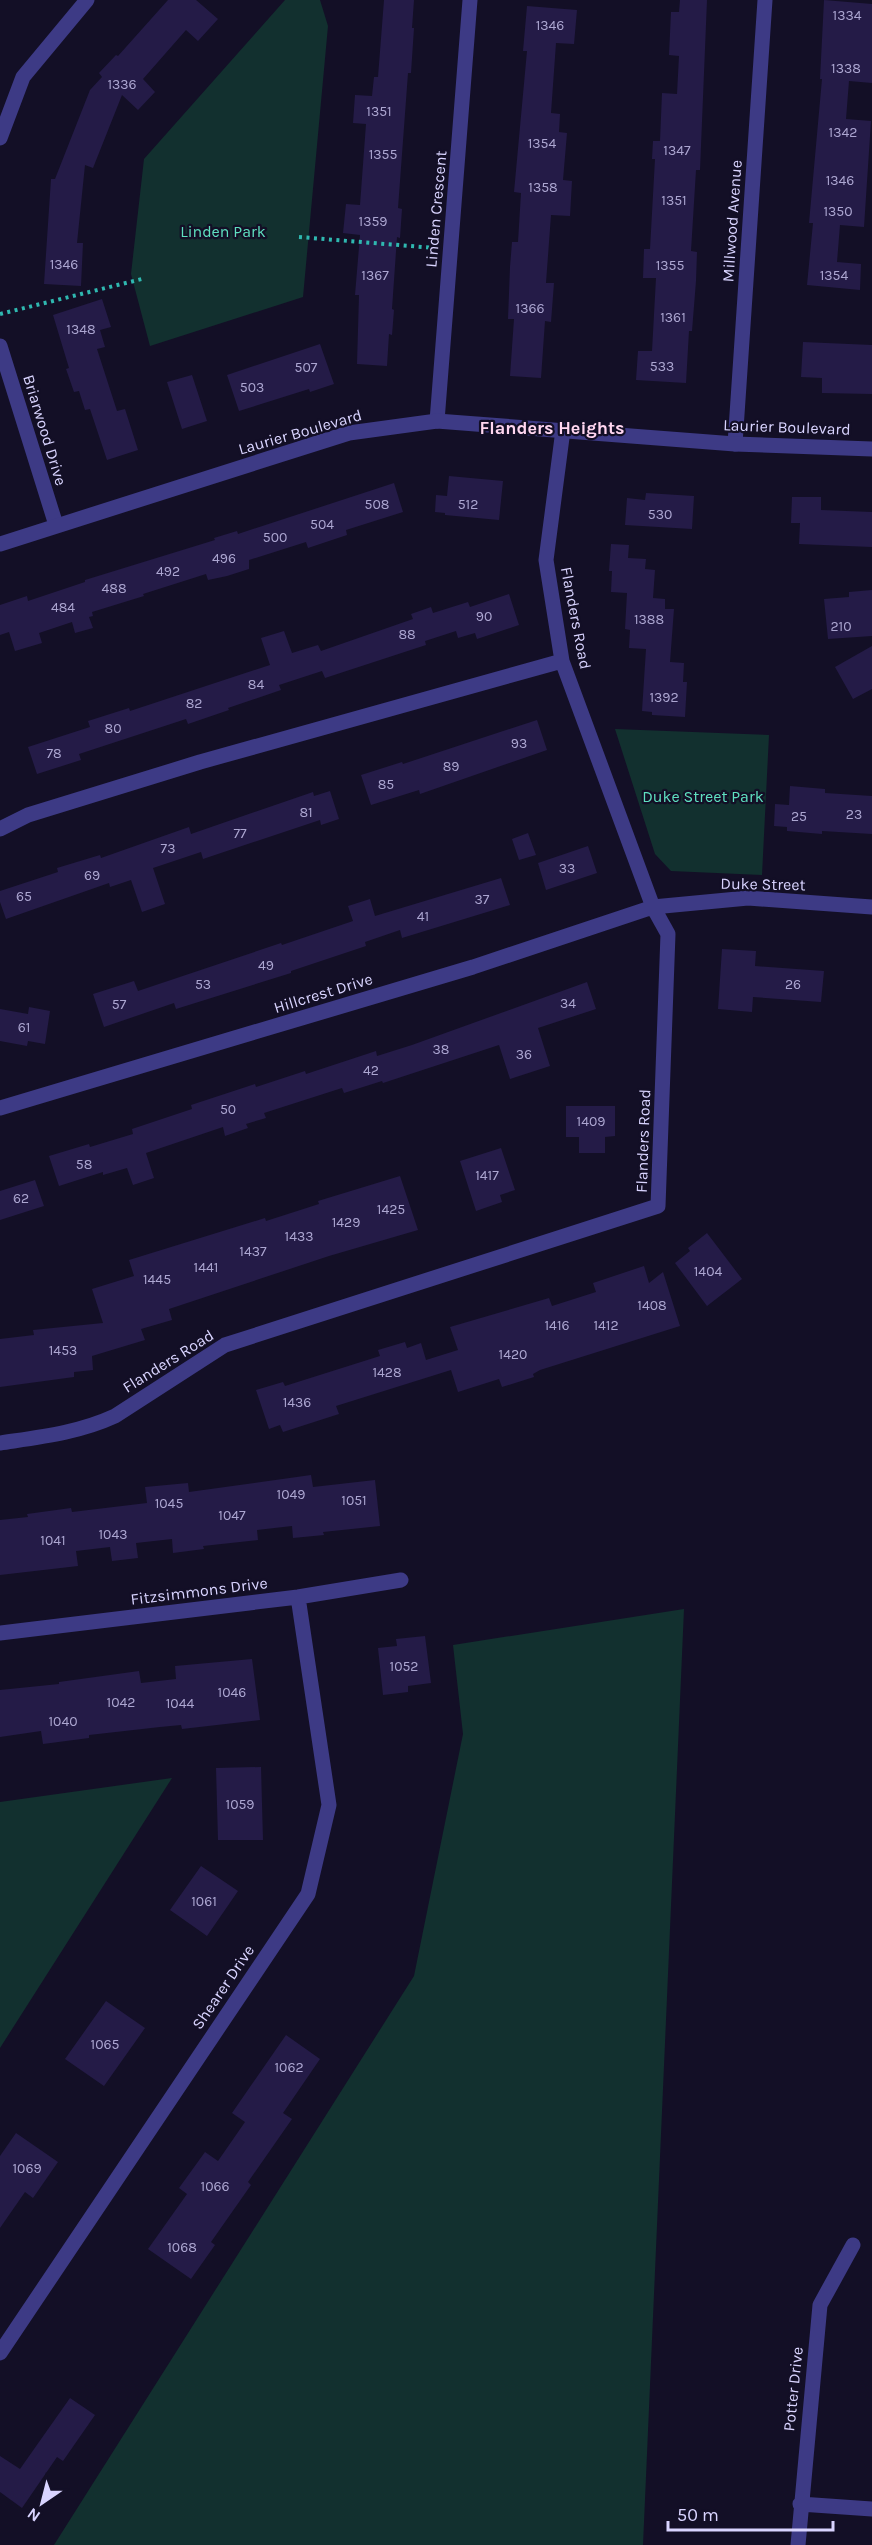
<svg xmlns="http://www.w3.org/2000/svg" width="872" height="2545" viewBox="0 0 872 2545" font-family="Karla,sans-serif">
<rect width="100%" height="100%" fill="#130f26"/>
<path fill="#12302f" d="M285,0H320L328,26L303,297L150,346L131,274L144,159Z
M615,729L769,735L762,875L671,871L655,854Z
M684,1609L643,2545H54L414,1976L463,1734L453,1645Z
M172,1778L0,2048V1802Z"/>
<path fill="#241b47" d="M168,0H196L218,19L198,41L186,30L143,79L155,92L138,110L122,95L93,168L85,165L77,243H83L81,286L44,284L51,179H55L90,90L102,77L99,73L116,55L118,56Z
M384,0H414L412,28H414L411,73H408L398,208L402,209L400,238L397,237L392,309L394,310L392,335L389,334L387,366L357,364L359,295H355L360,235L343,233L346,204L360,205L366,124L353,123L355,95L372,96L374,77H378Z
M680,0H707L700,170H696L691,251L697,252L696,281L692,331H689L686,383L636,380L638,351H652L656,278H643L644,249H650L655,159H652L653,141H660L662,93L677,94L679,56L669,55L671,12H679Z
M824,0L872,4V83L849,81L846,119L871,121L864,227L840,225L837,262L861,264L860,290L807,285L813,223H809L822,79H820Z
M527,6L577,10L574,44L556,43L551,113L560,114L559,132L567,133L563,180L572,181L570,216L551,215L546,283H554L551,322L545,321L541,378L510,376L514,319H508L510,267L512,242H518L521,193L514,192L527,51H523Z
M102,299L111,327L100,330L105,347L97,349L117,411L125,409L138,450L107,460L90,409L85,410L79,391L74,392L66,369L69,368L53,315Z
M803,342L872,345V394L822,393V378L801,377Z
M320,344L334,384L310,392L309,389L239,411L227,375Z
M192,375L207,421L182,429L167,382Z
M449,476L503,481L499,520L445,515V513L435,512L436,495L447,496Z
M394,483L403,512L346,530L347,535L308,548L306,542L249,560V569L227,576L208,580L206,574L143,594L144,596L92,612L93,616L89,617L93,628L75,633L72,622L39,633L42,643L15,651L9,632L0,635V605L27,596L28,601L85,582V580L215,540L214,538L237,531L238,534Z
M646,493L694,496L692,529L625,525L627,498L645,500Z
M792,497H821V510L872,512V547L799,544L800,523H791Z
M611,544L629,545L628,558L646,559L645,569L655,570L653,598L665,599V609H674L670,662L684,663L683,682H687L685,717L652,715V712L642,711L646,649L629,648L630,630L625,629L627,593L611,592L612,571H609Z
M872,590V636L828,639L824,599L849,597V592Z
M509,594L519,625L477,639L475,633L458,638L456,631L425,641L426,645L325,678L322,671L279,685L281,690L228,708L229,710L188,724L186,719L79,754L81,760L37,774L28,747L90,727L88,721L129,708L130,711L270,665L261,638L284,631L292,653L318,645L321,651L413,619L411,614L431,607L433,613L468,602L470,607Z
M872,646V689L853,699L835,667Z
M537,720L547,750L420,794L419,790L371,805L361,775L402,762L403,764Z
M790,786L825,789V793L872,796V834L822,831V834L787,831V827L774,826L775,804L789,805Z
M330,791L339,819L321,825L320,820L203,859L201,852L153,868L165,904L142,912L131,880L110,887L109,883L6,919L0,902V891L58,872L57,868L100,855L101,858L189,827L191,834L313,792L314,796Z
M528,833L536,855L519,860L512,839Z
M588,846L597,873L546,890L538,863Z
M501,878L510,905L402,938L400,930L365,942L366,946L291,971V973L176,1009L174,1003L104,1027L93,994L134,981L138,991L281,943L282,945L353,921L348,906L370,899L375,916Z
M722,949L756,951L755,966L824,971L821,1002L753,997L752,1012L718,1009Z
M587,982L596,1009L538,1028L550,1066L510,1079L499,1045L383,1083L382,1081L344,1093L342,1088L264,1113L266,1118L246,1124L248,1128L225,1136L223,1127L146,1153L154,1178L133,1185L127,1168L103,1175V1172L59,1186L49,1156L89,1144L90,1147L133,1134L132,1129L192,1109L191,1105L255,1084L256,1087L305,1071L306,1074L376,1051L377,1056L412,1045Z
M29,1007L50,1011L45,1044L28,1041L27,1046L0,1041V1009L28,1014Z
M566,1106H615V1136L605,1137V1153H579V1137H566Z
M501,1148L515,1190L500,1195L502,1202L476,1211L460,1161Z
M400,1176L418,1230L329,1256L169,1309L172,1320L141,1329L145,1340L92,1356L93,1370L74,1372V1377L0,1387V1339L34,1335L33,1330L103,1323L92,1289L134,1276L129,1260L265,1218L266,1221L291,1213L319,1204L318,1201Z
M35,1180L44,1206L0,1220V1191Z
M707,1233L742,1279L707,1306L675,1263L690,1251L688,1248Z
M644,1266L649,1283L663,1272L680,1326L540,1370L533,1374L534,1377L502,1387L499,1379L458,1392L451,1370L336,1406L339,1414L283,1432L280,1425L269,1429L256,1390L283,1382L285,1386L380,1356L378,1350L405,1342L407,1348L421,1343L426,1360L458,1350L450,1327L549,1298L552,1306L596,1292L593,1283Z
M311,1475L313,1487L375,1480L380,1526L323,1532L324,1535L293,1538L292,1526L257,1530L258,1540L203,1546L204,1549L173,1553L172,1539L136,1543L138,1558L112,1561L110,1547L76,1551L78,1566L0,1575V1520L28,1517L27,1514L71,1508L72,1512L147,1503L145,1487L188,1483L189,1492Z
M425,1636L431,1683L408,1686V1692L383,1695L378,1648L397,1646L396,1639Z
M252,1659L260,1720L182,1729L181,1725L160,1727L89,1735V1738L43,1744L41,1731L0,1737V1690L59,1684V1682L139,1671L141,1683L176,1679L175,1666Z
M261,1767L263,1840H218L216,1768Z
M201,1866L238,1891L207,1936L170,1910Z
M106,2001L145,2028L104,2086L65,2059Z
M286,2035L320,2059L283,2113L292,2119L248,2182L251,2185L211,2242L215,2245L191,2279L148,2249L187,2194L179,2188L205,2152L218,2161L245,2122L232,2113Z
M16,2133L58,2162L33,2198L25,2192L0,2228V2156Z
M70,2398L95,2415L63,2461L57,2457L22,2508L0,2492V2456L20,2469Z"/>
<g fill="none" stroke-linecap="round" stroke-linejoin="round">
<path stroke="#2fb8b0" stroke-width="4" stroke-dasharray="3 4.5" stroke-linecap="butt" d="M299,237L435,248
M0,314L142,279"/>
<path stroke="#3d3a85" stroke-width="15" d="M0,138L23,77L87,0
M0,346L56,525
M437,421L470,0
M735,444L765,0
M0,829L28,815L200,762L562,661
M0,1108L473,967L653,907L748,898L872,907
M0,1443C40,1437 78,1433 115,1416L225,1345L658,1206L668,934L653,907L562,661L546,560L563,430
M0,1633L298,1597L401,1580
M0,2353L308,1894L329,1805L298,1597
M800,2504L872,2509
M798,2545L820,2305L853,2245"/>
<path stroke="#3d3a85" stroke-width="15" d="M0,544L349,433L437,421L735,444L872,449"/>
</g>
<g text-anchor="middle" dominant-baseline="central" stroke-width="4.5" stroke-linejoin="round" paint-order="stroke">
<g font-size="14" fill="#aca6d1">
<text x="847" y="15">1334</text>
<text x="550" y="25">1346</text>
<text x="846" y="68">1338</text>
<text x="122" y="84">1336</text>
<text x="379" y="111">1351</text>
<text x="843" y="132">1342</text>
<text x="542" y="143">1354</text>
<text x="677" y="150">1347</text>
<text x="383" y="154">1355</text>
<text x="840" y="180">1346</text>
<text x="543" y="187">1358</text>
<text x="674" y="200">1351</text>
<text x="838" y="211">1350</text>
<text x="373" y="221">1359</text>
<text x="64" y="264">1346</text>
<text x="670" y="265">1355</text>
<text x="375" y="275">1367</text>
<text x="834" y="275">1354</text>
<text x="530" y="308">1366</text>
<text x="673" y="317">1361</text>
<text x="81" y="329">1348</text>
<text x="662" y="366">533</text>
<text x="306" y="367">507</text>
<text x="252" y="387">503</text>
<text x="377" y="504">508</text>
<text x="468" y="504">512</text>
<text x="660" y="514">530</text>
<text x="322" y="524">504</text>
<text x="275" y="537">500</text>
<text x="224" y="558">496</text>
<text x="168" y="571">492</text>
<text x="114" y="588">488</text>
<text x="63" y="607">484</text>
<text x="484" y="616">90</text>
<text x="649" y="619">1388</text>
<text x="841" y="626">210</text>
<text x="407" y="634">88</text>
<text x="256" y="684">84</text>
<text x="664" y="697">1392</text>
<text x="194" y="703">82</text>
<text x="113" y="728">80</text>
<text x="519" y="743">93</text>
<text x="54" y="753">78</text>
<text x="451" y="766">89</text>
<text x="386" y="784">85</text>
<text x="306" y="812">81</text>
<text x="854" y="814">23</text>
<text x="799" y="816">25</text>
<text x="240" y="833">77</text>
<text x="168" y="848">73</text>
<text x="567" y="868">33</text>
<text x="92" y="875">69</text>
<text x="24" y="896">65</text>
<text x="482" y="899">37</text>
<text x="423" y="916">41</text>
<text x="266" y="965">49</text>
<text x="203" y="984">53</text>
<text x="793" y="984">26</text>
<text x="568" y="1003">34</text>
<text x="119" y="1004">57</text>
<text x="24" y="1027">61</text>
<text x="441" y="1049">38</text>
<text x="524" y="1054">36</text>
<text x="371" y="1070">42</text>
<text x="228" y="1109">50</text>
<text x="591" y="1121">1409</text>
<text x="84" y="1164">58</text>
<text x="487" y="1175">1417</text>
<text x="21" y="1198">62</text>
<text x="391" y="1209">1425</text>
<text x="346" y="1222">1429</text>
<text x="299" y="1236">1433</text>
<text x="253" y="1251">1437</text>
<text x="206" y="1267">1441</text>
<text x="708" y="1271">1404</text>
<text x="157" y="1279">1445</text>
<text x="652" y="1305">1408</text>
<text x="557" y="1325">1416</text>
<text x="606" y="1325">1412</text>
<text x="63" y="1350">1453</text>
<text x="513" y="1354">1420</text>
<text x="387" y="1372">1428</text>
<text x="297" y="1402">1436</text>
<text x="291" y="1494">1049</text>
<text x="354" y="1500">1051</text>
<text x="169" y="1503">1045</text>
<text x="232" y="1515">1047</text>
<text x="113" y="1534">1043</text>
<text x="53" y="1540">1041</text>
<text x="404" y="1666">1052</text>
<text x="232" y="1692">1046</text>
<text x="121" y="1702">1042</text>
<text x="180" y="1703">1044</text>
<text x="63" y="1721">1040</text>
<text x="240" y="1804">1059</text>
<text x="204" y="1901">1061</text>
<text x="105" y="2044">1065</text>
<text x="289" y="2067">1062</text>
<text x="27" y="2168">1069</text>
<text x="215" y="2186">1066</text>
<text x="182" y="2247">1068</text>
</g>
<g font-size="16" fill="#d9d4ff" stroke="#130f26">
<text transform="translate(436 209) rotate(-85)">Linden Crescent</text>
<text transform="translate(732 221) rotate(-86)">Millwood Avenue</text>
<text transform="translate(787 427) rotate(2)">Laurier Boulevard</text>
<text transform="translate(45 430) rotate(73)">Briarwood Drive</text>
<text transform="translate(300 432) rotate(-16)">Laurier Boulevard</text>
<text transform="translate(576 618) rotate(79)">Flanders Road</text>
<text transform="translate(763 884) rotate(1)">Duke Street</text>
<text transform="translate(323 993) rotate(-17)">Hillcrest Drive</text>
<text transform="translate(643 1141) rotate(-88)">Flanders Road</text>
<text transform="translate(168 1361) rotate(-32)">Flanders Road</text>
<text transform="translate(199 1591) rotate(-7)">Fitzsimmons Drive</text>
<text transform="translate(223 1987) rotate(-56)">Shearer Drive</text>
<text transform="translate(793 2389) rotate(-84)">Potter Drive</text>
</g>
<g font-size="16" fill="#5fe0c0" stroke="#130f26">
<text x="223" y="231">Linden Park</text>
<text x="703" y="796">Duke Street Park</text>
</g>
<g font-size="18" font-weight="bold" fill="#ffd6f0" stroke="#130f26">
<text x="552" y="428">Flanders Heights</text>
</g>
</g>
<g transform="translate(42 2503) rotate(215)" stroke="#130f26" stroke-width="4.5" paint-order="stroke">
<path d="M0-4.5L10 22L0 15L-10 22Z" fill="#d9d4ff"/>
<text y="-9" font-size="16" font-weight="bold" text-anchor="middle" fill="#d9d4ff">N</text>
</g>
<path d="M668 2521v9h165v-9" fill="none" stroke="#d9d4ff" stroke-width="3"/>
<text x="677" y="2521" font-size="18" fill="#d9d4ff" stroke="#130f26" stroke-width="4.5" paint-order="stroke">50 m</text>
</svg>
